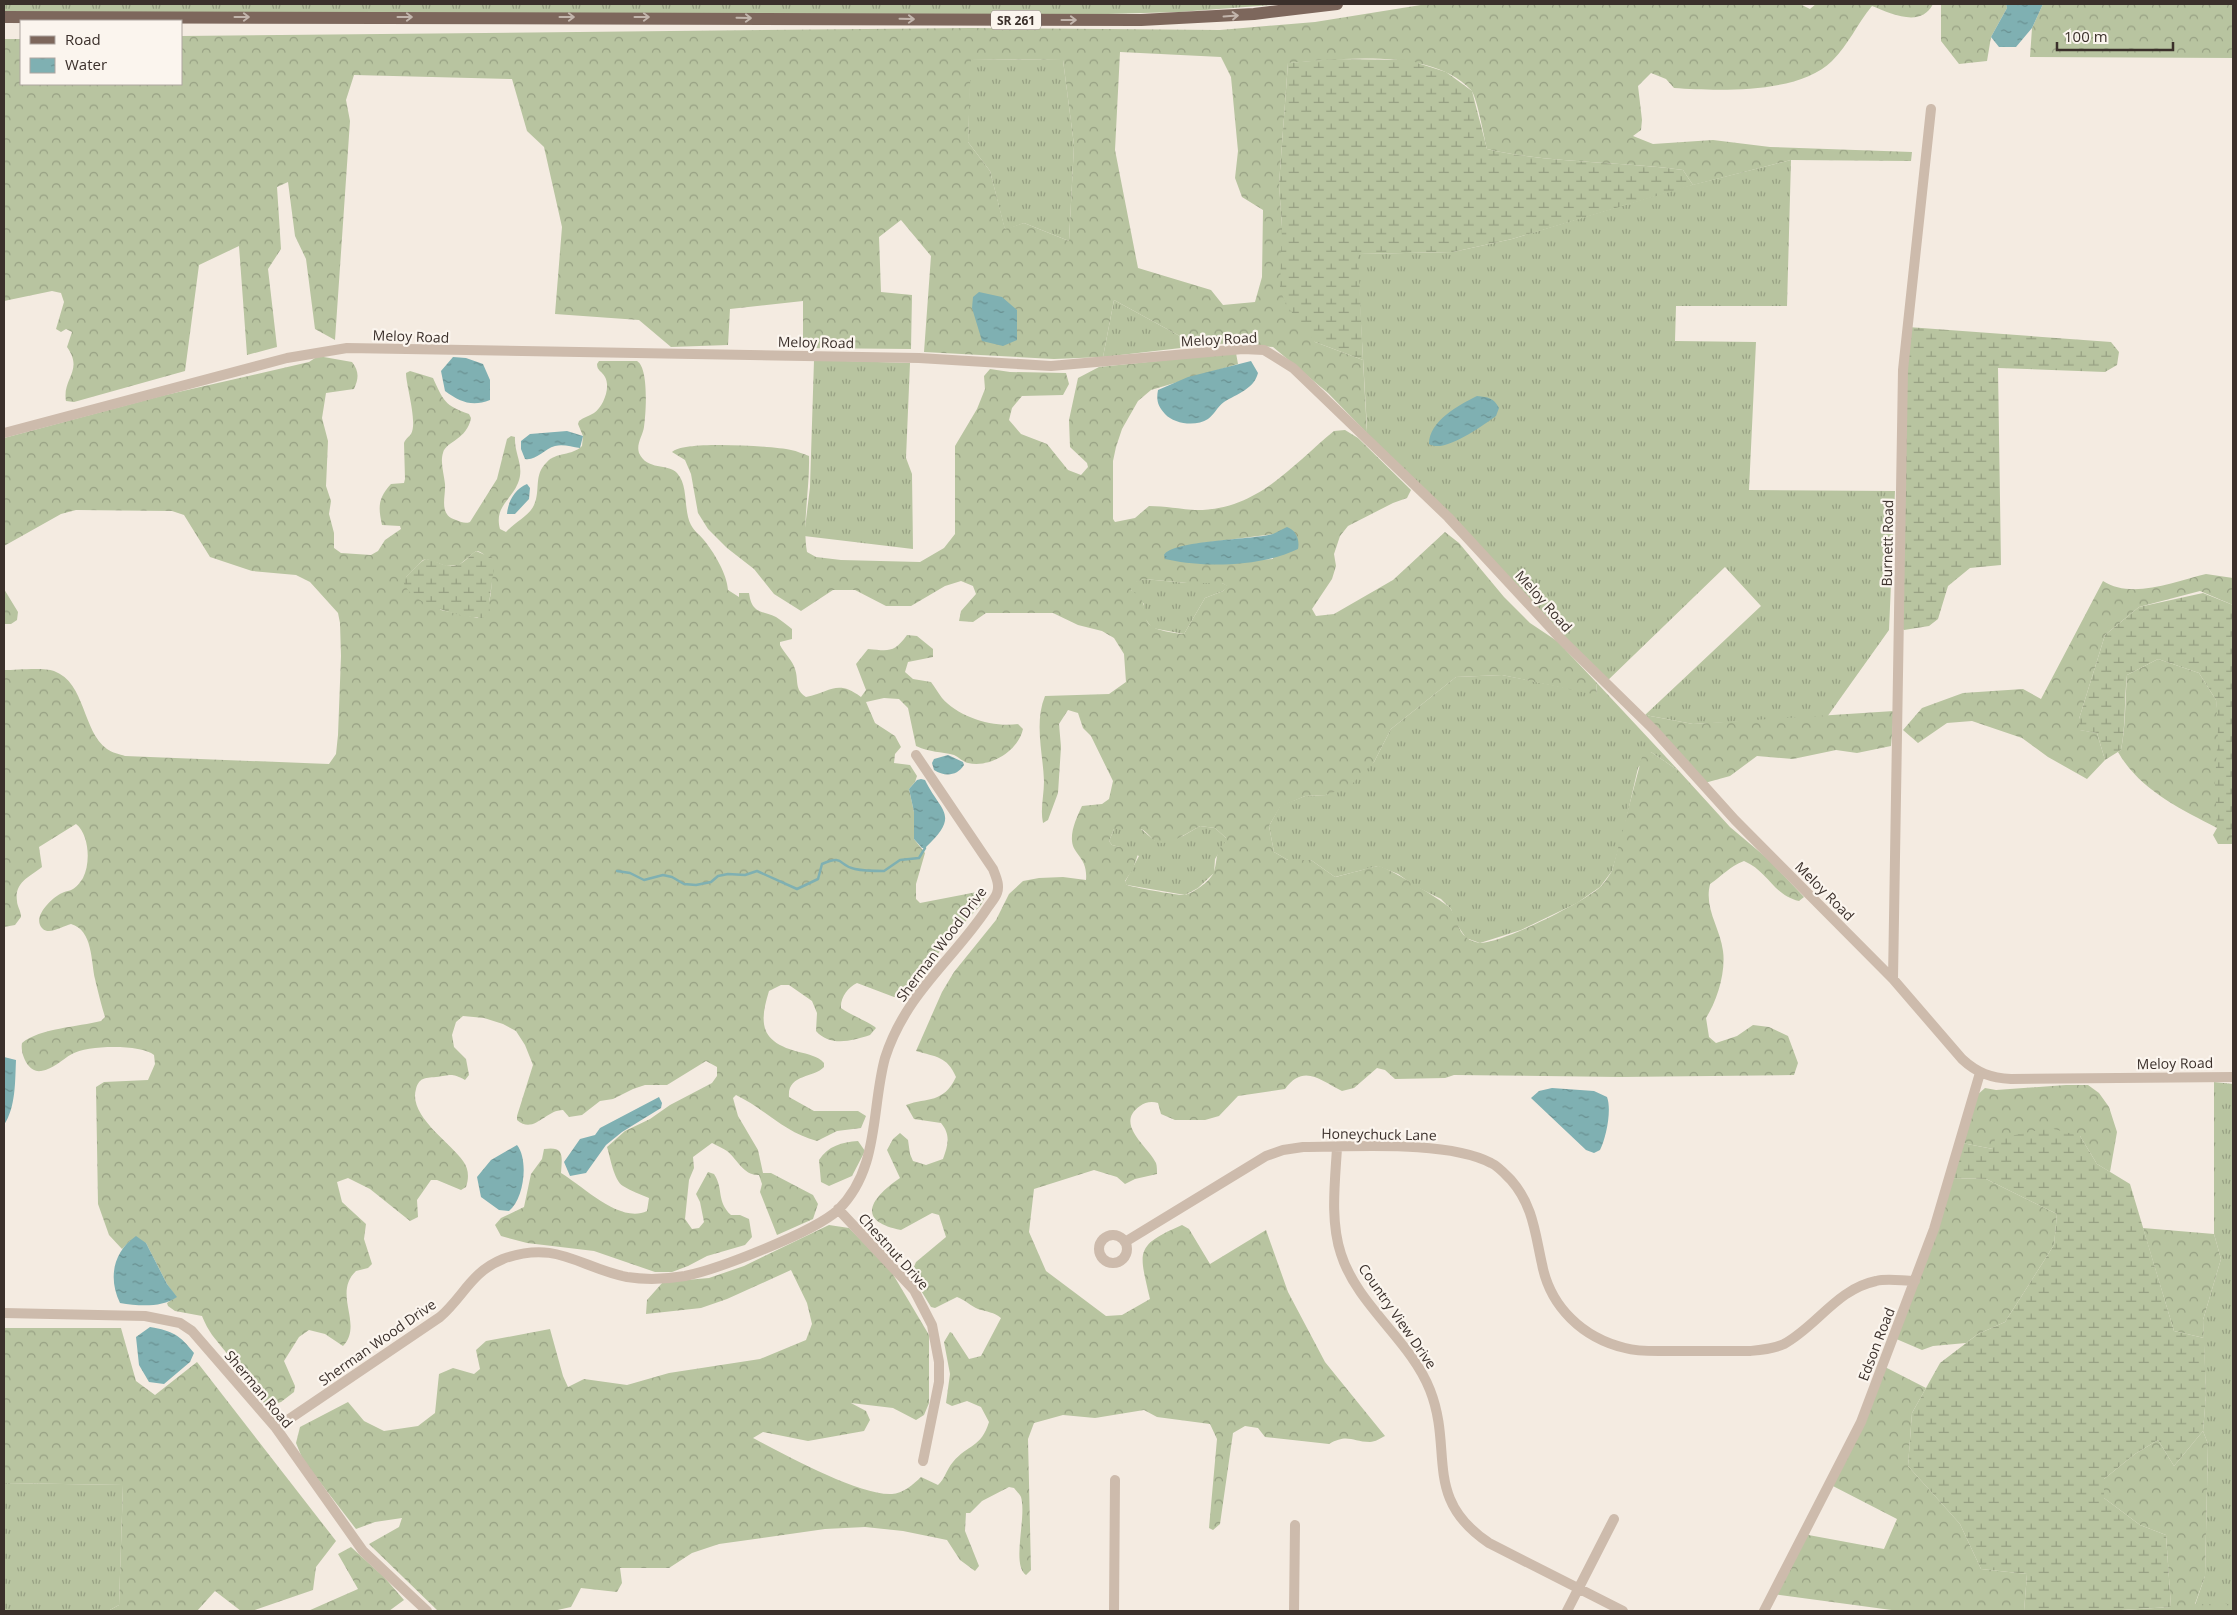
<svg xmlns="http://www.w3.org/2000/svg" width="2237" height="1615" viewBox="0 0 2237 1615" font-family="'Open Sans',sans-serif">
<defs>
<pattern id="grass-tufts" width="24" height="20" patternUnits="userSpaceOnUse" patternTransform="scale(1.25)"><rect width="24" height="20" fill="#b8c4a0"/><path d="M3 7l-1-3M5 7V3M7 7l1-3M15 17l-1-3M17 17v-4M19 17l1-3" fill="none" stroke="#97a083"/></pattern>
<pattern id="forest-crowns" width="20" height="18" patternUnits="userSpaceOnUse" patternTransform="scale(1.25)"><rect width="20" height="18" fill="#b8c4a0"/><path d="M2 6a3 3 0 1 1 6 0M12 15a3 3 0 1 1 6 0" fill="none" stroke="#97a083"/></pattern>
<pattern id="wetland-marsh" width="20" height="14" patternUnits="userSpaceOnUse" patternTransform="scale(1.25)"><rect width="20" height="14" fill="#b8c4a0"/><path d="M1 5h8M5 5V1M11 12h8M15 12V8" fill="none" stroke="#97a083"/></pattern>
<pattern id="water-ripples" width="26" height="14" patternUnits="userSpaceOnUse" patternTransform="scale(1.25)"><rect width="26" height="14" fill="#7fb0b2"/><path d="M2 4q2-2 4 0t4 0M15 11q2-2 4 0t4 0" fill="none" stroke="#699091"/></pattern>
</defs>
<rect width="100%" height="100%" fill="#f4ebe1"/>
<path fill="url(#grass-tufts)" d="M4,4H1285L1179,12L1108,14L4,13Z
M970,59L1063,60L1074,145L1069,241L1024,223L1005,230L990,171L968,142Z
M1791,160L1787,306H1676L1675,341L1756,342L1749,490L1895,491L1889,630L1827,717L1693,724L1645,715L1761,606L1725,567L1605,683L1366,437L1367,428L1357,254L1453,252L1512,239L1684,187Z
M1114,300L1198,346L1103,357Z
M814,360L910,363L906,458L912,474L913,549L804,536L810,487Z
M1144,579L1187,583H1222L1228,586L1223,591L1205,598L1184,634L1152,628L1144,617V604L1131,590V583Z
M1502,675L1597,694L1596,682L1679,771L1651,752L1638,768L1623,833L1612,871L1600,887L1577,903L1521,930L1480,943L1466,938L1456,923L1451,909L1441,899L1415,886L1398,874L1378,866L1335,877L1311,860H1288L1274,852L1269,826L1280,806L1305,796L1326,795L1374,762L1391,729L1456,677Z
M1200,826L1215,828L1226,838V842L1215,859L1214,873L1198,888L1185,895L1127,885L1125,882L1139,856L1120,847L1112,845L1109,841L1114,829H1141L1155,841L1183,836Z
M2214,1082L2233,1084V1604L2195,1605L2205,1576L2208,1444L2203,1431L2206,1395L2203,1320L2221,1259L2214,1234Z
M4,1483L123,1485L119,1605L108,1611H4Z"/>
<path fill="url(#forest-crowns)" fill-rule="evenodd" d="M1427,4H1800L1810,9L1816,4H1933C1921,28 1892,14 1872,6C1857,24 1849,44 1832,61C1799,94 1719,91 1674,88L1666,79L1651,73L1638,86L1642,120L1641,130L1633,136L1653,144L1713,140L1770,147L1912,152L1911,161L1791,160L1693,185L1683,170C1618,161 1551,164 1487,149C1484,137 1477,97 1471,90C1432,47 1339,59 1288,63L1279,184L1282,227L1315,342L1363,360L1367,433L1328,393L1273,347L1231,343L1198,346L1114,300L1103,357L1054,359L924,352L931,256L901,220L879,237L881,292L912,295L911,349L803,348V301L730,309L728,345L671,347L639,320L555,314L562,227L544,147L527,131L512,79L354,75L346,100L350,121L335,340L315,329L306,259L295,236L288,182L277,187L281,249L268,269L277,347L247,355L239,246L199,265L185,371L74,402L66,401C62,378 84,371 67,347L72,332L66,329L61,332L56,329L64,302L61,293L52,291L4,301V39H21V84H181V36L971,28L1220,30L1315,22ZM1120,52L1221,57L1231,77L1238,151L1235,178L1242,197L1263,210L1262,277L1255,302L1223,305L1211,290L1138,268L1115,150ZM971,59L1063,60L1074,145L1069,241L1024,223L1005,229L990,171L968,142Z
M1941,4H2006L2007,8L1991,37L1987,61L1959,64L1941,41Z
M2043,4H2233V58L2030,57L2032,28Z
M1236,353L1238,364L1151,390L1138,401L1122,429L1116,447L1113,461V519L1115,522L1135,518L1149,506C1165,506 1180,509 1195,510C1257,511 1291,466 1334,431L1345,430L1358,438L1411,490L1407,498L1393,503L1348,526L1340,536L1334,554L1336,566L1332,579L1312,609L1316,616L1334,614L1393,580L1445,532L1459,543L1504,597L1530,623L1557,641L1596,682L1597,695L1502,675L1456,677L1391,729L1374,762L1350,786L1326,795L1305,796L1280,807L1269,826L1274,852L1288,860H1311L1335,877C1342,876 1374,866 1379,866C1387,867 1445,902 1450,908C1457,917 1457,931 1467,938C1469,940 1478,943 1481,943C1505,942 1579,904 1598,889C1604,884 1608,877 1612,871L1643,753L1651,752L1679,771L1730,827L1768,859L1804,897L1799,901C1773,895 1768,871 1744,861C1729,867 1723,875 1710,884C1704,909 1720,927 1723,951C1726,972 1717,1001 1706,1018L1709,1037L1716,1043L1737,1036L1753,1025L1769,1027L1788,1036L1798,1063L1794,1075L1620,1077L1454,1075L1445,1078L1395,1079L1385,1070L1377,1068L1354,1088L1342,1091C1321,1081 1304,1063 1285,1089L1238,1096L1219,1116L1205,1120H1175L1161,1114L1158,1103C1152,1101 1145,1102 1140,1106C1114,1124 1148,1146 1156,1163C1157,1166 1157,1171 1157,1174L1135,1179L1125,1184L1117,1177L1094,1170L1034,1189L1029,1232L1046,1271L1106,1316L1122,1315L1150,1299C1139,1251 1134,1246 1182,1225L1189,1229L1210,1264L1266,1230L1288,1292L1325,1362L1385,1436C1381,1438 1375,1442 1370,1442C1352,1442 1348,1433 1329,1444L1265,1437L1258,1428L1245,1426L1233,1433L1220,1524L1213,1530L1209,1528L1217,1439L1210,1424L1157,1417L1144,1410L1095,1418L1063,1415L1034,1423L1028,1439L1031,1570L1026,1575C1011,1565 1027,1517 1021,1497C1020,1494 1016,1491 1014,1488L1009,1487L982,1501L970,1513H966L965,1531L979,1566L975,1571L960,1560L947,1540L903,1531L865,1527L825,1529L719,1544L692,1553L669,1568H620L622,1583L617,1592L581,1588L571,1607L553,1611H438L369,1544L399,1527L402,1518L375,1522L356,1529L303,1460L296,1443L300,1427L348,1402L364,1421L384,1431L418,1426L435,1413L439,1374L453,1368L474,1374L480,1369L476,1350L486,1341L550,1329L563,1376L568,1387L584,1379L627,1385L669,1373L760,1359L806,1340L812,1324L807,1303L791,1270L727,1299L701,1308L646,1314L647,1300L663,1282L709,1278L744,1266L829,1225L849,1228L891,1271L929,1335V1403L924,1415L916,1420L893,1408L851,1403L866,1411L870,1420L864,1431L808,1441L763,1432L753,1438C783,1454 860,1496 892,1494C902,1494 914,1484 921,1477L938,1485C945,1479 946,1470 953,1462C968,1444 981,1448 989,1422L981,1407L967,1401L952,1406L946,1403L950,1374L944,1342L950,1332L952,1333L969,1359L981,1356L1001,1318C994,1312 987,1312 978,1309C971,1306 965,1300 957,1297L935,1308L931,1307L911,1274L916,1262L946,1237L939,1215L932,1213L901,1230C854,1221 872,1197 900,1178L887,1150L893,1139L900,1133L908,1140L910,1154L913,1161L926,1165L943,1159C948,1145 951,1135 941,1123L914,1119L906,1105C928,1097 943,1104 956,1077C947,1056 936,1057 916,1051L942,992L954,972L996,920L1009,894L1023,881L1039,878L1063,877L1086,880C1088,857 1073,855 1072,841C1071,829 1077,817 1082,806L1102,804L1109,799L1113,781L1091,736L1083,728L1078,713L1068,710L1059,724L1061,747L1058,793L1048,820L1043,823C1040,809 1044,796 1044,781C1043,753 1034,723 1045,696L1109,694L1126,682L1124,654L1114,638L1102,631L1078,625L1053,613H986L973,622L959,621L961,611L976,594L973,586L961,581L945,586L911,606H886L855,590H833L801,611L774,594L754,569L727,548L708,529L698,513L691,474L685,460L672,452C683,440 772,446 791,450C797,451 803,454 809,456C810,487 802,523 807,552L816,557L841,560L920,562L944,548L955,534V446L977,409L985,389L984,376L990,369L1010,372L1066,373L1069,384L1063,395L1022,396L1012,408L1009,420L1021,434L1047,444L1068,470L1081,475L1088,467L1087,463L1070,447L1069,420L1078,378L1099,367ZM1273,534V559L1206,564L1203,543ZM1144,579L1187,583H1222L1227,586L1223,591L1205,598L1184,634C1122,628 1162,610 1131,590V584ZM1200,826L1215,828L1226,838V842C1214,850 1218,864 1213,874C1209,882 1193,893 1185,895C1180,896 1132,887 1127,885L1125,881L1133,869L1139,851L1112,845L1109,841L1114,829H1141C1148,832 1151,839 1156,842C1167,847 1191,831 1200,826Z
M318,356L352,362C359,371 359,378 354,389L326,393L322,418L328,441L326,486L331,501L329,514L334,533V548L341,553L371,555L378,551L385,540L401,529L400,526L382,525C378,507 378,498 391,484L404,483L405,479L404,443C406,438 409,437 411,434C418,422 406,386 406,373L410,371L433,378C443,400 445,406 469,414L471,418C467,440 446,441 443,453C440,462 444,474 445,484C446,497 438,515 456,520C461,522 465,524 470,522L497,479L507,439L511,436L515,437C514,454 525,466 518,483C511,500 494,507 500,529L506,532C514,523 530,515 534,505C541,490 533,475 547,462C556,452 572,456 582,446L583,436L578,424L579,421C584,417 589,416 594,413C603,407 611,388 605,377C602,371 597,371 597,364L599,361H637C649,368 646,413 644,427C643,435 636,444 639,453C647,471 668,463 677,473C689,486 683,510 691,525C694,531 699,534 703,539C714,552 727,574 728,590L739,597V593H749C752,614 761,610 776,617C782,621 787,625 792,629V639L780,642V645C784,653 793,661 795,669C799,681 794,689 806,697C831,692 837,679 861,697L866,690L856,664L868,649C889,651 894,653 907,635L917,636L933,649V657L908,662L905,672L913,679L931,682C935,687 938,693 942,698C958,717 994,728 1018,724L1023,729C1018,751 991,768 968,763C963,762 959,757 954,755C940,751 931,753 916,746L908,708L899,699L884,698L866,702L875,723L895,736L901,747L895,754L894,763L910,765L917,776L915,782L909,789L914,812V839L925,853L916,884V899L920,903L977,892L985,897L981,905L949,939L906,997H894L857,983C848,987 840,998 841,1008C850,1015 870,1022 876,1028L870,1035C852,1041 830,1047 816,1031L817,1013L812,1001L789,985H781L769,991C758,1026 762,1042 799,1052C807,1054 818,1056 824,1063V1067C814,1078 787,1074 789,1097L814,1111H858L866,1116L861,1128L837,1131L817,1141C785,1133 765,1109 736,1095L733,1098L738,1116L758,1150L763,1173H771L813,1195L818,1204L813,1219L777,1235L760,1192L762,1184L759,1175C744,1176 737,1159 727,1151C723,1148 717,1146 712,1143L693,1157L694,1168L689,1180L685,1219L692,1229L699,1228L704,1222L700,1202L696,1194L708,1172L714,1174C724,1189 716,1201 731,1215H740L749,1219L752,1237L745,1245L707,1256L688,1266L672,1272H655L594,1251L527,1243L501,1236L495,1225L501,1218L524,1207L531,1174L542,1159L544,1149C565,1146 562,1156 561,1173C583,1186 620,1224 647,1211L649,1198C640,1194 631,1191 623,1186C614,1181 610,1156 607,1147L625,1131L650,1119L670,1105L712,1083L717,1076V1067L706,1061L667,1085H645L633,1089L613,1099L600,1101L582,1115L569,1117L563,1110C545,1110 534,1135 517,1120V1116L533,1065L525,1045L516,1031L503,1024L484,1018L463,1016L456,1022L452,1035L454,1047L466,1059L469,1075L465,1080C450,1072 450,1076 436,1077C424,1078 419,1078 416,1089C408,1116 451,1143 463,1161C469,1169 469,1178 466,1187L461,1190L437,1180H431L417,1200L418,1217L410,1221L370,1189L348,1178L337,1182L342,1202L366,1224L364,1239L372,1264L368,1268L356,1271C332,1294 364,1324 343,1346L325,1334L309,1330L299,1337L284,1361L295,1386L294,1392L281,1402L268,1406C258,1399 256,1390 248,1382C236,1370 235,1364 225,1351C214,1337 209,1333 202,1316L175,1311L168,1306L167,1303L176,1297L167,1284L146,1243L130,1241L122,1249L109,1235L98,1204L96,1087L104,1082L148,1080L155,1064L154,1055C141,1044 87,1045 72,1054C61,1060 54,1069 41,1071C28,1073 20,1054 22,1043C40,1028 78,1027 101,1021L105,1017C101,1004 98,992 95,979C91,962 93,930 71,924C62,926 46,938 40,925C35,914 53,897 62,893C66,891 70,891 73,889C77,887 81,881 83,878C91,863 89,834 76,824L39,847L42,867C31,876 14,882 17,901C17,906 21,911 21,917L15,925L4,927V670C17,670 43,667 54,671C86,683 82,731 107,749C112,753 120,754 125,756L329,764L336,754L338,735L341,656L340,623L338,613L310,582L296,575L252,571L210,557L184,515L172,511L76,510L61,514L4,546V438L161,396L309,362ZM476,551C494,552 493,589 489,602C487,608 482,613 478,618L441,610L406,577L423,560L427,559L446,566L459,565Z
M2206,574L2233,578V605L2200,591L2139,607L2105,635L2079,719L2080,730L2097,733L2105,760L2087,779L2048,757L2022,738L1972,721L1947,723L1918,743L1903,730L1922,708L1963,693L2023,689L2041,699L2103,581C2132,600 2175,581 2206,574Z
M4,589L18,612L17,620L11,624H4Z
M2158,659L2199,673L2216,700L2233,844H2218L2213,835L2217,828C2179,808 2140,790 2118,752L2121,750C2126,725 2125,700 2127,675Z
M1894,711L1891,746L1857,753L1836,750L1793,759L1757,756L1730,776L1701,784L1645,715L1693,724Z
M2066,1085H2088L2099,1093L2109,1107L2117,1132L2110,1172L2097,1164L2080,1136L1993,1149L1962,1143L1976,1096L1985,1088L1996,1090Z
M858,1141L865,1151L852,1176L829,1186L821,1182L819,1160C828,1146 842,1142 858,1141Z
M1949,1178L1986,1179L2057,1214L2054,1245L2005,1322L1978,1334L1966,1343L1933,1346L1922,1350L1894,1338Z
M2143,1228L2214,1234L2221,1259L2203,1320L2204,1338L2174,1331Z
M4,1328H121L136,1381L155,1395L197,1362L336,1541L316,1567L313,1590L252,1611H241L215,1591L197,1611H108L119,1605L123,1485L4,1483Z
M1883,1366L1926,1388L1912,1413L1908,1466L1960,1524L1981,1569L2027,1574L2024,1611H1899L1773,1594L1803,1534L1884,1549L1897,1519L1829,1484Z
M2203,1431L2208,1444L2205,1576L2195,1604H2233V1611H2105L2171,1607L2166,1535L2140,1525L2104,1498V1479L2135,1454L2158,1440L2174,1466Z
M351,1547L384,1577L404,1600L389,1611H308L358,1589L338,1554Z"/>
<path fill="url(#wetland-marsh)" d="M1334,59L1408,60L1446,72L1472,91L1487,149C1551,164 1618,161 1683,170L1693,185L1512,239L1453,252L1358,254L1363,360L1315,342L1286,305L1280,289L1282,227L1279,184L1288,63Z
M1908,327L2111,342L2119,352L2117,365L2105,372L1998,368L2001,565L1970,568L1948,586L1938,619L1929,626L1904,630L1899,625Z
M476,551L495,559L489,604L490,612L483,618C463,618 407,604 403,580C406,577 423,559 426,559C436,559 443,569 457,565C463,564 470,555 476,551Z
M2203,593L2233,605V834H2231L2217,828L2215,783L2218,730L2216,700L2199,673L2158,659L2127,675C2124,700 2126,725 2121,750L2105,760L2097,733L2079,730V719L2105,635L2139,607Z
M2050,1128L2080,1136L2097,1164L2130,1184L2174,1331L2204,1338L2206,1395L2203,1431L2174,1466L2158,1440L2135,1454L2104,1479V1498L2140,1525L2166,1535L2171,1607L2105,1611H2024L2027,1574L1981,1569L1960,1524L1908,1466L1912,1413L1940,1363L1978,1334L2005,1322L2054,1245L2057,1214L1986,1179L1952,1178L1962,1143L1993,1149L1995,1139Z"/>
<path fill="url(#water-ripples)" d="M2006,4H2043L2032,28L2016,47H1999L1991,37L2007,8Z
M979,292L1002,297L1017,310V340L1003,346L982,341L972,308L973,297Z
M453,357L466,358L483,364L490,380V400C472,407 460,402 445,391L441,371Z
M1251,361L1258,373C1254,389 1237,394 1224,402C1217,407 1214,415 1208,419C1196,427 1174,424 1165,414C1158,406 1156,401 1158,390L1188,377Z
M1477,396C1488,397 1494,398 1499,408L1496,416C1482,426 1444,454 1429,444C1429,421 1459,405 1477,396Z
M567,431L583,436L580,448C571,447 564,444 555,446C544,449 536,461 525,459L521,449V441L530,434Z
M527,484L530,488L529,499L515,514H507C508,501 515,489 527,484Z
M1287,527C1296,530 1300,540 1298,549C1263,566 1207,568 1170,560L1165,559L1164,555C1173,540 1252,540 1273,534C1278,532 1282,529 1287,527Z
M948,755L963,762L964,765C957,776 945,777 934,770L932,763L934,759Z
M921,779L925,780C941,813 961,814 925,848H922L914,839V812L909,789L917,780Z
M4,1057L16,1060C15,1081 16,1107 4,1125Z
M1552,1088L1594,1091L1607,1097C1612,1110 1606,1138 1600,1150L1594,1153L1586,1150L1531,1098L1539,1091Z
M659,1097L662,1103L661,1108L622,1132L606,1145L586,1173L570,1176L564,1162L580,1139L595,1135L600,1128Z
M517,1145C529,1160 524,1199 509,1211L499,1210L481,1197L477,1177L491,1160Z
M136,1236L146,1243L167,1284L177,1297C161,1308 139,1306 120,1303C108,1278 113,1252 136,1236Z
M150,1327C173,1331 180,1335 194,1353L190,1362L164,1384L149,1382L139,1365L136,1337Z"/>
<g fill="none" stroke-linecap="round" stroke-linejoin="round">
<path stroke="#7fb0b2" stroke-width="2.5" d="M617,871L630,873L644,880L663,875L672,877L684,884L696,885L711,882L718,876L728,874L745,875L757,871L797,889L818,879L822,864C845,854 838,866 855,869C864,871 875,871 884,871L900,860L919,858L925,848"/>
<path stroke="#cdbbac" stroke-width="10" d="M4,433L287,358L347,348L919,358L1051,366L1243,349L1264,350L1293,368L1448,517L1560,638L1653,729L1735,820L1893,979L1962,1059C1977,1073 1991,1078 2011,1079L2233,1077
M1893,979L1903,370L1931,109
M1337,1148C1335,1182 1330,1221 1341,1254C1357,1305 1411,1341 1430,1390C1454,1451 1422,1498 1489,1543L1623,1611
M838,1209L914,1290L932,1325L939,1362V1382L923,1461
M1099 1249a14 14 0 1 1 28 0a14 14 0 1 1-28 0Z
M1125,1242L1266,1156L1283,1150L1303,1147C1354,1147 1447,1140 1491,1163C1498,1166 1505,1174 1511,1180C1533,1205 1535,1233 1542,1264C1550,1307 1583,1338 1625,1348C1639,1352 1655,1351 1670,1351C1697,1351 1723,1351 1750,1351C1761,1350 1774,1349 1784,1344C1817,1326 1837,1289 1876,1281C1888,1278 1902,1281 1915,1281
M4,1313L145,1316L180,1323L192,1331L276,1428L363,1551L427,1611
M276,1428L440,1317C464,1296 471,1272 503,1259C557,1239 580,1268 627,1277C646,1280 667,1279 685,1276C719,1269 814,1232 838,1210C880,1169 871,1109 885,1058C891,1039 902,1018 913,1002C935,970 964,943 986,910C989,905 995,899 997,893C1000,885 996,877 993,869L916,755
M1114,1611L1115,1480
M1294,1611L1295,1525
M1567,1611L1614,1519
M1764,1611L1861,1422L1934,1229L1980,1073"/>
<path stroke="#7d675c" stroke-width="12" d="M4,17L1141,20L1254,14L1337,4"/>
</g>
<defs><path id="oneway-shaft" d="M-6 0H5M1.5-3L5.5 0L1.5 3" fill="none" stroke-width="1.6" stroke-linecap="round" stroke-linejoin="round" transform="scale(1.25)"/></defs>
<g stroke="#c2b5ac">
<use href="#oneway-shaft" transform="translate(1231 16) rotate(-4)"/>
<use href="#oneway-shaft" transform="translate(242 17)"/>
<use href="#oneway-shaft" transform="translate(405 17)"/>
<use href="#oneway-shaft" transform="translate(567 17)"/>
<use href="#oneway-shaft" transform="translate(642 17)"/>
<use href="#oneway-shaft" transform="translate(744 18) rotate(1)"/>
<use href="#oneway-shaft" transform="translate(907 19) rotate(1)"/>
<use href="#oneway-shaft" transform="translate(1069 20)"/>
</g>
<g text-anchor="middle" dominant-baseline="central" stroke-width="4.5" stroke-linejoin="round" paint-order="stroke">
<rect fill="#fbf5ee" stroke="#756b66" stroke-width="1" x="991" y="10.5" width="50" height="19" rx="4"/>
<g font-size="12" font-weight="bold" fill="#3b302b">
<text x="1016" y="20">SR 261</text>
</g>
<g font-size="14" fill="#3b302b" stroke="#fbf5ee">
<text transform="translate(411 336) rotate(2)">Meloy Road</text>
<text transform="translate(1219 339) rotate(-3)">Meloy Road</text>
<text transform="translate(816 342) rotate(1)">Meloy Road</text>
<text transform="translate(1887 543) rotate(-89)">Burnett Road</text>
<text transform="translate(1544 601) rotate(48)">Meloy Road</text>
<text transform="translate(1825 891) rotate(45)">Meloy Road</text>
<text transform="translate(941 944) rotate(-53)">Sherman Wood Drive</text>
<text transform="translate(2175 1063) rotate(-1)">Meloy Road</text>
<text transform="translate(1379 1134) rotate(1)">Honeychuck Lane</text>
<text transform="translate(894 1251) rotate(48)">Chestnut Drive</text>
<text transform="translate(1398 1316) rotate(55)">Country View Drive</text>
<text transform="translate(377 1342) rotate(-35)">Sherman Wood Drive</text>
<text transform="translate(1876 1344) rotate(-69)">Edson Road</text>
<text transform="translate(259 1389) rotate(50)">Sherman Road</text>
</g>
</g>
<rect width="2237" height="1615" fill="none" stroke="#3b302b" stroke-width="10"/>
<rect x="20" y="20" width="162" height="65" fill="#fbf5ee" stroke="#aea6a0"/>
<rect x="30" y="36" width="25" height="8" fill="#7d675c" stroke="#aea6a0"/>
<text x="65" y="45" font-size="15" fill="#3b302b">Road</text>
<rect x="30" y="58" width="25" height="15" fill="url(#water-ripples)" stroke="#aea6a0"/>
<text x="65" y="70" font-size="15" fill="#3b302b">Water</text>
<path d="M2057 42v8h116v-8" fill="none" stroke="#3b302b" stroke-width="2.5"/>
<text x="2064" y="42" font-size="15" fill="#3b302b" stroke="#fbf5ee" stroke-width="4" paint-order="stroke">100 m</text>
</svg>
